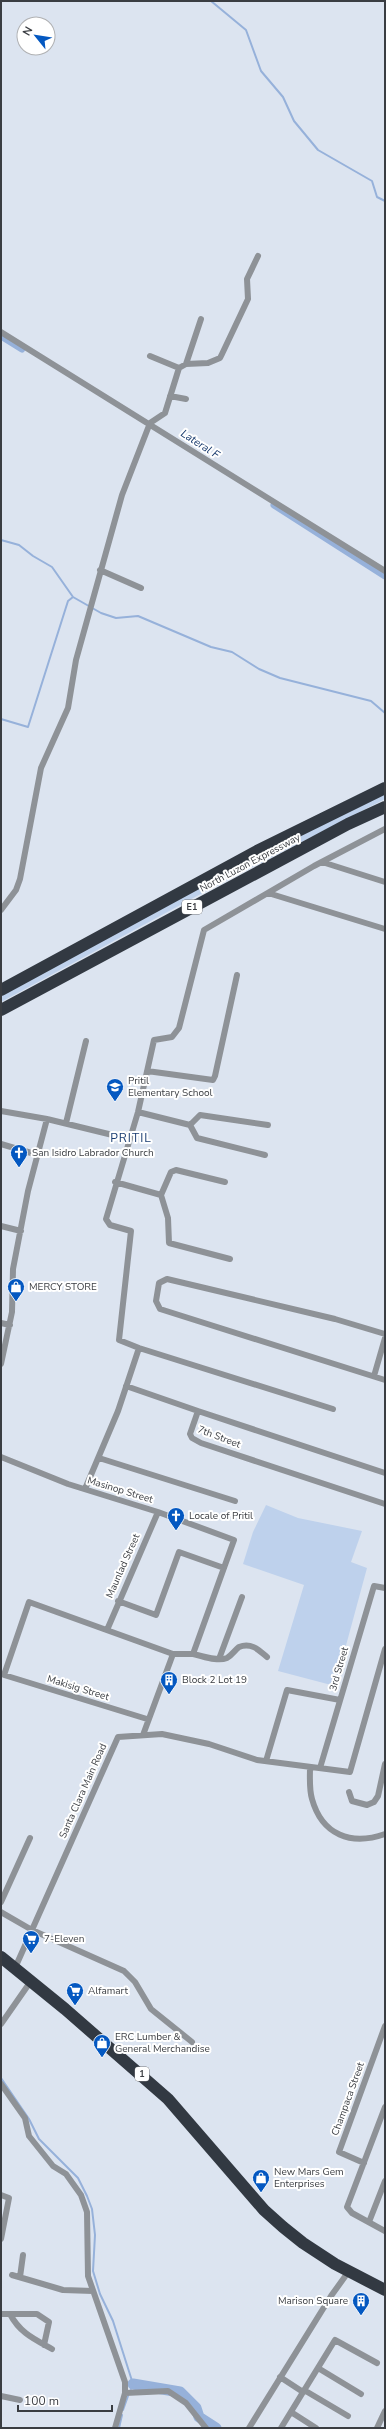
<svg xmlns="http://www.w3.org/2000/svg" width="386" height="2429" viewBox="0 0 386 2429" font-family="'Nunito Sans',sans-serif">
<rect width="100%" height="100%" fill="#dce4f0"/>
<path fill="#bed1ec" d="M385,792V799L197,896L1,1002V994L195,889Z
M266,1505L298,1518L362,1531L351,1562L367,1568L335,1686L278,1671L304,1585L243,1564L253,1532Z"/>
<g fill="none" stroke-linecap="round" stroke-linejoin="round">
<path stroke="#96b1da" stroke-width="2" d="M211,1L246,30L261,71L283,97L294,121L318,150L372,181L377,197L385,201
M1,540L19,545L33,556L52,567L73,597L101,613L116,618L138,616L211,647L232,652L259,669L280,678L371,701L385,713
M1,719L28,727L68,601L73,597
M1,2078L29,2119L39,2139L78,2178L87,2196L92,2209L95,2235L93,2271L100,2294L113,2321L133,2384L131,2389
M123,2410L128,2396
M119,2428L122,2415"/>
<path stroke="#96b1da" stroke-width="7" d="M1,336L22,349
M274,505L385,576"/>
<path stroke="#96b1da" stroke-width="11" d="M133,2384L180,2392L196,2408L199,2417L216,2428"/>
<path stroke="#8e9297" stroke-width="6" d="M1,332L385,571
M150,356L179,368
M186,364L201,319
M170,396L186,399
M100,570L141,588
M322,862L385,882
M268,893L385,929
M1,910L16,890L20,879L41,768L68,708L76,660L122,495L150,423L165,413L179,368L186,364L208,363L220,358L222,354L248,299L247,279L258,256
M147,1071L213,1080L215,1076L237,975
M1,1111L47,1119L129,1139
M138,1112L190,1125L197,1138L265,1155
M66,1123L86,1041
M190,1125L200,1115L268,1125
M1,1144L38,1155
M115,1182L161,1195L168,1218L169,1243L230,1259
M161,1195L171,1172L176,1170L225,1182
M1,1226L21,1231
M1,1323L10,1325
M385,1334L335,1319L167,1279L159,1283L156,1301L160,1309L385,1380
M1,1364L12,1312L13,1269L28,1191L47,1119
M374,1376L385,1338
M126,1386L198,1411
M333,1409L139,1348L119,1340L131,1231L110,1225L106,1219L138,1112L154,1040L172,1037L179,1028L204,930L314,866L385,829
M1,1457L68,1484L158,1512L234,1540L193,1654H173L29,1602L4,1675L147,1719
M99,1458L235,1501
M385,1473L198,1411L190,1434L192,1438L201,1443L385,1504
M85,1489L118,1411L139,1348
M118,1601L156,1615L179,1552L224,1568
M107,1630L158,1512
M193,1654C203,1656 217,1662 227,1658C232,1655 235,1650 239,1647C251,1642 259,1650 267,1657
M219,1659L242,1597
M143,1735L173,1654
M266,1761L287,1690L340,1700
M310,1767C310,1777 309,1789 312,1799C322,1835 351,1846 385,1834
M320,1768L374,1586L385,1588
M349,1792L352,1801L367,1805L374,1802L378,1796L385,1764
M1,1902L30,1838
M1,1912L32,1930L124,1971L135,1982L151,2009L192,2042
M15,1968L118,1737L162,1734L209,1744L257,1760L350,1772L385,1649
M1,2024L31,1981
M1,2084L25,2118L29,2136L53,2166L66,2174L81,2195L87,2212L88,2276L125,2382V2393L115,2428
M385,2107L347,2207L352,2213L385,2231
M364,2163L339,2152L385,2026
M1,2195L9,2198L1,2239
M369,2222L385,2181
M12,2275L63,2290L93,2291
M20,2277L23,2255
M1,2314H10
M44,2345L49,2322L37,2314H10C20,2333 34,2339 52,2349
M318,2368L361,2394
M280,2377L303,2392
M304,2390L348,2416
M125,2393L168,2391L186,2403L206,2428
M1,2396L20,2400
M291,2412L316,2428
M249,2428L331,2296L349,2271
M281,2428L335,2340L377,2363
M377,2428L385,2411"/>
<path stroke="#323942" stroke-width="12" d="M1,990L257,851L385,788
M1,1010L348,824L385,807
M1,1957L65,2009L168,2099L264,2210L283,2227L303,2243L335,2264L385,2290"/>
</g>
<defs>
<symbol id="school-pin" viewBox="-11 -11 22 30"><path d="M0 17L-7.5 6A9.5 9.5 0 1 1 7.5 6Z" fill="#0458c1" stroke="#fff"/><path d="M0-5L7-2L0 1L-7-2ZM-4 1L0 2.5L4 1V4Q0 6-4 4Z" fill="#fff"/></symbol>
<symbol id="church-pin" viewBox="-11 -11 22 30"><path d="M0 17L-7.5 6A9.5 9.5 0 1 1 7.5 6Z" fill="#0458c1" stroke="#fff"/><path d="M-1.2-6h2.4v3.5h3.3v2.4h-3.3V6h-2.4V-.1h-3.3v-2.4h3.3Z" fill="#fff"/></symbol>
<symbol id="shop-pin" viewBox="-11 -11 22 30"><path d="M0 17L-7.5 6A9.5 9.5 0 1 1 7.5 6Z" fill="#0458c1" stroke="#fff"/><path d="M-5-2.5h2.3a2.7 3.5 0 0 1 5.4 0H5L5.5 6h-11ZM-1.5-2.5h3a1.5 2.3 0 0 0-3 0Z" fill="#fff"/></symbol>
<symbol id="building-pin" viewBox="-11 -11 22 30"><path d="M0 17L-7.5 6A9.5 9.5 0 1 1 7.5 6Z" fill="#0458c1" stroke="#fff"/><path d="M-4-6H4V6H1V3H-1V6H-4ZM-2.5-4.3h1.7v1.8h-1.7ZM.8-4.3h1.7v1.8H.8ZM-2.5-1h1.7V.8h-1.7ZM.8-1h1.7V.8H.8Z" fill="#fff"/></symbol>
<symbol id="supermarket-pin" viewBox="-11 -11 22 30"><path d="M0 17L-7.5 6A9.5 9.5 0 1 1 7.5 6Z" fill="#0458c1" stroke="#fff"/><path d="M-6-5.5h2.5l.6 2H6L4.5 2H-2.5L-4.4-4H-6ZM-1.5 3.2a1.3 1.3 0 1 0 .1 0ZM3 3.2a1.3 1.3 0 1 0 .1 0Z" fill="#fff"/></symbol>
</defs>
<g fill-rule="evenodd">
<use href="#school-pin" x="105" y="1077" width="20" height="27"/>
<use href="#church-pin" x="9" y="1143" width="20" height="27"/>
<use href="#shop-pin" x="6" y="1277" width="20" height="27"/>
<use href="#church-pin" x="166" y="1506" width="20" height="27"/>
<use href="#building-pin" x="159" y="1670" width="20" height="27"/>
<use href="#supermarket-pin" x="21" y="1929" width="20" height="27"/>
<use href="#supermarket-pin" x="65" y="1981" width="20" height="27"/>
<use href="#shop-pin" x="92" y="2033" width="20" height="27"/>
<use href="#shop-pin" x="251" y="2168" width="20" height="27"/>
<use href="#building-pin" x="351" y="2291" width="20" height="27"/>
</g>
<g text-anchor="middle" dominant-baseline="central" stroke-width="4" stroke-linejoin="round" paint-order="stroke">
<g fill="#fff" stroke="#75777b" stroke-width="1">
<rect x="182" y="900" width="20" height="14" rx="3"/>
<rect x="135" y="2067" width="14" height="14" rx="3"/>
</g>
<g font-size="9" font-weight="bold" fill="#3a3d42">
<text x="192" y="907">E1</text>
<text x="142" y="2074">1</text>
</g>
<g font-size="10" fill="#3a3d42" stroke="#fff">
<text transform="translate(250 863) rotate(-28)">North Luzon Expressway</text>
<text transform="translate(219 1437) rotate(21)">7th Street</text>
<text transform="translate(120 1490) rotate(17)">Masinop Street</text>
<text transform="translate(123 1566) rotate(-66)">Maunlad Street</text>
<text transform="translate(339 1669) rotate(-74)">3rd Street</text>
<text transform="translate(78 1688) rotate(17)">Makisig Street</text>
<text transform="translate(83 1791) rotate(-66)">Santa Clara Main Road</text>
<text transform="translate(348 2099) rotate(-70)">Champaca Street</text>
</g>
<g font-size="10" fill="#3a3d42" stroke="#fff" text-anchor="start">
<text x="128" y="1081">Pritil<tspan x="128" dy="12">Elementary School</tspan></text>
<text x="32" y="1153">San Isidro Labrador Church</text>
<text x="29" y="1287">MERCY STORE</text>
<text x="189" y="1516">Locale of Pritil</text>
<text x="182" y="1680">Block 2 Lot 19</text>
<text x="44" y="1939">7-Eleven</text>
<text x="88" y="1991">Alfamart</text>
<text x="115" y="2037">ERC Lumber &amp;<tspan x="115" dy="12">General Merchandise</tspan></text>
<text x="274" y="2172">New Mars Gem<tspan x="274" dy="12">Enterprises</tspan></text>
<text x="348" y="2301" text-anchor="end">Marison Square</text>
</g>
<g font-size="11" font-style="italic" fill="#193b6e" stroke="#fff">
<text transform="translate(200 444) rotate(33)">Lateral F</text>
</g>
<g font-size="12" letter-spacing="1" fill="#183b70" stroke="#fff">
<text x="131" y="1138">PRITIL</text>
</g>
</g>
<rect width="386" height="2429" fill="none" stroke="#3a3d42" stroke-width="4"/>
<g transform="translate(36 36) rotate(300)"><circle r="19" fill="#ffffff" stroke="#b0b1b3"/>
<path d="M0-3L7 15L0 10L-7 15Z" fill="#0458c1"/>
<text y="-6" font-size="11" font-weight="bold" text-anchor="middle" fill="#3a3d42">N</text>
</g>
<path d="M18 2405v6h94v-6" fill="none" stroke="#3a3d42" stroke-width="2"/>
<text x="24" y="2405" font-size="12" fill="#3a3d42" stroke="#ffffff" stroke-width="3" paint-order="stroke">100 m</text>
</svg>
